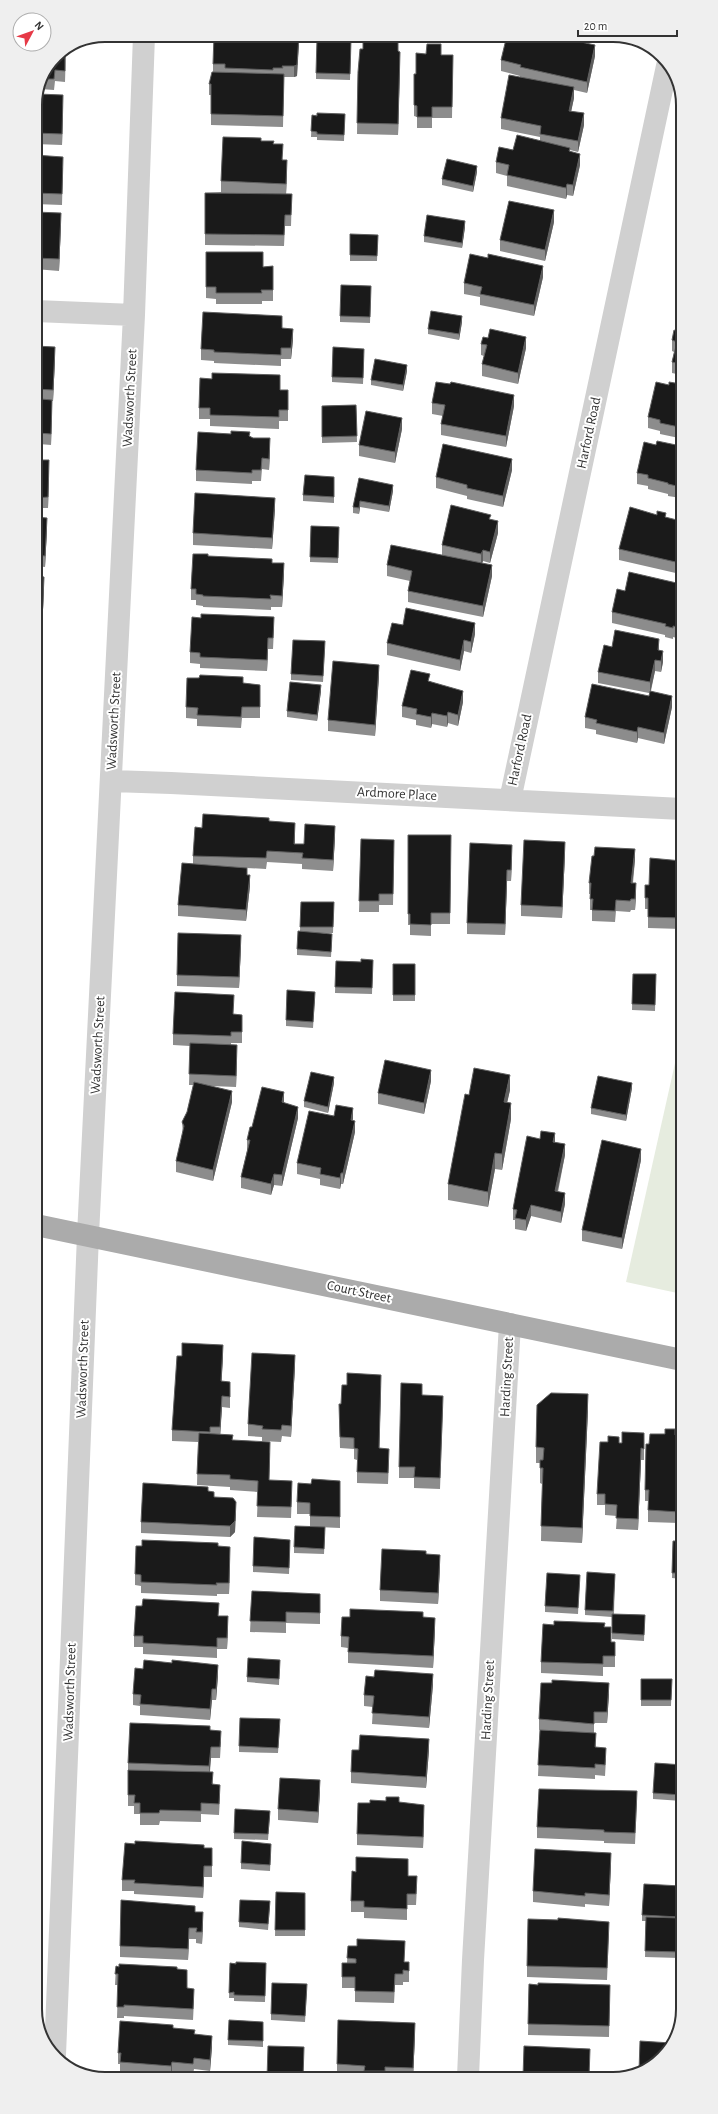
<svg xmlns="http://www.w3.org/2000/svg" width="718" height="2114" viewBox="0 0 718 2114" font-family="'Alegreya Sans',sans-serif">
<rect width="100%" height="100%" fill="#fff"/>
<path fill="#e6ecdf" d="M682,1032V1294L626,1282Z"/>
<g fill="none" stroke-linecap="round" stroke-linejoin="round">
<path stroke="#d0d0d0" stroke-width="22" d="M35,311L134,315
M112,781L171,783L682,809
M510,800L667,66
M55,2055L88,1235L134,315L144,35
M468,2077L473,1960L510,1324"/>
<path stroke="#ababab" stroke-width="22" d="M36,1225L682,1360"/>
</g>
<path fill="#8c8c8c" d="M351,40L350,80L316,79V73Z
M299,45L297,76L294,77H284L283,127L211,125V95H209V84L213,72V64Z
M66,49L65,82L55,81L54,90L40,89L56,55Z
M398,51L400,63L398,135L357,134L358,72Z
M441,55H453L452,118H432V128H417V117L414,116V74H416Z
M595,56L587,93L574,90V98L571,111L584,125L578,152L570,150V151L580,165L573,196L567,195L566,199L507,186V176L496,173V162L513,150L540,141V137L501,129V118L520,77V76L501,71V60Z
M39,93V95L63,106L62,145L35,144V101Z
M345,114L344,141L317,140V137H311L312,115Z
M261,141L274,144L283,160L287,171L286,194H292L291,226H285L284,246L205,245V193L221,192V181Z
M35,155L63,168L62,205L35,204Z
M477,172L473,192L442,185V179Z
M35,212L61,224L59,271L35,269Z
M554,222L545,261L500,251V240Z
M465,227L462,248L424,242V236Z
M378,235L377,261H350V255Z
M206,252L263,267L273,266V301H262V304H216V299L206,298Z
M543,277L534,316L480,305V297L464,294V283Z
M371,286L370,323L340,322V316Z
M681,295V318L678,317V306Z
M462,322L459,340L428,334V329Z
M681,325V375L672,373V362L674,352L672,351V340L679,332Z
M282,328L293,340L291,359H281V366L214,363V361L201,360V349Z
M481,344L526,348L518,384L482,376V364L484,356L481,355Z
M35,346L55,358L53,401H52L51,445L39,444V448H36Z
M364,355L363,384L332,382V377Z
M407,371L403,391L371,385V380Z
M681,384V441L679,440V438L660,434V431L648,428V417L669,385Z
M280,390L288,401V421H279V429L210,426V419H199V408Z
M432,403L514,406L506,447L441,435V424L443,416L432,414Z
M356,405L357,442L322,443V406Z
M402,429L395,463L359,456V445Z
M250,436L270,449L269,470L262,469L261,481H252V484L196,481V470Z
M656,445L681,446V498L668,496V494L648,489V486L637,484V473Z
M36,458L49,471L48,508H36Z
M512,470L503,507L467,499V496L436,488V477Z
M334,477V503L303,501V495Z
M359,478L393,491L389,512L360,507L359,514L353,513V507Z
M275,509L272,549L193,545V533Z
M36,517L47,529L45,567L36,566Z
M666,518L681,521L680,574L619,560V549Z
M491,520L498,533L490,563L483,561L482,563L492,576L483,617L408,602V591L410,581L387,576V565L442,555V545Z
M311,526L339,527L338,563L310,562Z
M208,556L272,563L284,574L282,607H271V610L203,607V606L196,605V600H191V589Z
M36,576L44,588L42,631H36Z
M681,584V639L673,637V639L665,637V635L612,623V612L625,591Z
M403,625L475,634L471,653L464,651L460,671L387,655V643Z
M274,628L273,649H268L267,671L200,668V664L190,663V652Z
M36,637H41L40,690L36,689Z
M325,647L323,682L291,680V674Z
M612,647L659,650L663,662L661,672L655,671L651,691L672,707L664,744L638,738L637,743L596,734V730L585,728V717L649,696V693L598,683V672Z
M379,676L375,736L328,731V720Z
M430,681L463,702L458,726L448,723L447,727L432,724L431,728L416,725V720L402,717V706Z
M243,683L260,685V718H242L241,728L197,726V719L186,718V707Z
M321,691L317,721L287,717V711Z
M36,695L41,706L39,748H36Z
M36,754L40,766L39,808H36Z
M269,821L295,834V844H304L335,837L333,871L302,869V864L267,862L266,869L247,868V875L250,886L246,921L178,916V905L193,864V856L202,828Z
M408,835H451L450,924H431V936L410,935V925H408Z
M361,839L394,851L393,905H379V912H359Z
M565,853L562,918L521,916V905Z
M512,856L511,881H507L505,935L467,934V923Z
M635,860L633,883L636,894L635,910H631L630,912L616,911L615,922L592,921V910H590V894H589V883Z
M682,861V929L648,928V909H645V885H649Z
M301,902H334L333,933H320L332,940L331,957L297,955V949L300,931Z
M241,946L239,988L177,986V975Z
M373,960L372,994L335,993L336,961L361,962Z
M393,964H415V1001H393Z
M633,974H656L655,1011L632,1010Z
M315,998L313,1028L286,1026V1020Z
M233,1014L242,1015V1043H231V1045L237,1056L236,1087L211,1086L232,1102L213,1181L176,1172V1161L183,1134L182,1122L187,1112L194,1085H189L190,1046L173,1045V1034Z
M431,1081L424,1114L378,1104V1093Z
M334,1083L328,1113L304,1107V1101Z
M632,1088L626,1121L591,1114V1108Z
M510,1090L507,1102L511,1119L502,1170L495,1169L488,1207L448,1200V1184L469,1095Z
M284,1103L298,1118L282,1186L274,1185L271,1195L241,1188V1177L247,1151V1140L252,1127Z
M353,1120L355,1132L343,1184H341L340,1189L320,1185V1179L297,1174V1163Z
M555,1142L565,1155L558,1192L565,1204L561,1223L531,1216L526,1231L515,1229V1220H513V1209Z
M641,1160L622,1249L582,1241V1230Z
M223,1356L221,1382L230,1393V1408L222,1407L220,1434L233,1440L270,1453L269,1480L292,1492L291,1518L257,1517L258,1492L230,1490V1487L197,1485L198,1442L172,1441V1430Z
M295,1366L291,1437L282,1436L281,1442L262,1441V1437L248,1436V1424Z
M381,1386L379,1448L389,1460L388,1484L357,1483V1460L354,1459V1449L340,1448L339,1404H341Z
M422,1395L443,1407L440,1489L414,1488V1478H399V1467Z
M588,1410L582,1543L541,1541L542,1484L540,1483V1463H536V1447Z
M675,1435H682V1502H679V1523L648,1522V1501H645V1490L649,1444Z
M619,1443L644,1444V1460H641L638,1530L616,1529L617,1516L605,1515V1505H597V1494Z
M340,1481V1528L318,1527L325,1533L324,1554L294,1553V1547L310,1526V1514H297V1502L311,1484Z
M208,1491L214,1497L236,1513L235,1532L230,1537L141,1533V1522Z
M673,1541H682V1579L672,1578Z
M290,1545L289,1574L253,1572V1566Z
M426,1554L440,1566L438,1604L380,1601V1590Z
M230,1558L229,1594H217V1596L141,1593V1586L135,1585V1574Z
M615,1574L614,1614L645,1615L644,1641L612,1639V1617L585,1615V1610Z
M580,1575L578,1614L545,1612V1606Z
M252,1591L320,1605V1624L286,1623V1633L250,1632Z
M219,1616L228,1627L227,1649H217V1658L143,1654V1647H134V1636Z
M350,1617H423L435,1629L433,1668L348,1663V1648L341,1647V1636Z
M605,1627L615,1653V1667H603V1676L541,1673V1662Z
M280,1660L279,1685L247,1682V1677Z
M143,1669L218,1676L216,1700H212L210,1720L140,1715V1706L133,1705V1694Z
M641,1679H672L671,1706H641Z
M552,1683L609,1694L607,1723H594V1733L596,1747L606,1759L605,1776L595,1775V1779L538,1776L540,1730H539V1719Z
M433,1685L429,1728L372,1724L373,1707L364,1706V1695Z
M280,1725L278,1753L239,1752V1746Z
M210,1730L221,1742L220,1758H211L210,1772L213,1784L220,1796L219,1815L201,1814V1822L160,1821L159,1825H140V1814H134V1806H128V1763Z
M429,1750L426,1788L351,1783V1772Z
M683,1765V1788L682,1801L653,1799V1793Z
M320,1791L318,1823L278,1820V1809Z
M399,1802L424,1816L423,1848L357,1845V1834L370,1803Z
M637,1802L635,1844L604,1843V1841L537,1838V1827Z
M270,1816L268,1840L234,1839V1833Z
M204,1848L212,1860V1877H204L203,1898L134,1894V1891H122V1880Z
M271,1849L270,1871L241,1869V1863Z
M611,1864L609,1906L585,1904V1907L533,1902V1891Z
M356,1872L408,1876L417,1887L416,1905H407V1920L364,1918V1912H351V1901Z
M276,1892L305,1893V1936H275Z
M681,1892L679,1918L680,1934H683V1984H678L679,1958L645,1957L646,1921H642V1915Z
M270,1907L268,1930L239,1927V1922Z
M195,1912L203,1923L202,1944L196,1943V1939H189L188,1960L120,1957V1946Z
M609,1933L607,1980L527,1977V1966Z
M348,1946L404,1962H409V1982H403V1985H395L394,2003L355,2002V1988H342V1963H347Z
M230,1963H266L265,2002L234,2001V1998H229Z
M116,1966L177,1969L194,2000L193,2020L124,2016V2018H117L118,1985H115Z
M529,1984L538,1985H610L609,2037L528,2035Z
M307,1990L305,2022L271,2020V2014Z
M263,2022V2047L228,2045V2040Z
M173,2028L195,2034L212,2047L210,2071L194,2069L193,2075L172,2073L171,2077L120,2073V2064H118V2053Z
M415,2034L413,2078H364V2077L337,2075V2064Z"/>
<path fill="#5f5f5f" d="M299,35L297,76L294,77V66Z
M595,45V56L587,93V82Z
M400,52V63L398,135V124Z
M574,87V98L569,122V111Z
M63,95V106L62,145V134Z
M584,113V125L578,152V141Z
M580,154V165L573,196V185Z
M287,160V171L286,195V184Z
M477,166V172L473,192V186Z
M567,184V195L566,199V188Z
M554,210V222L545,261V250Z
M61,213V224L59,271V259Z
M465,221V227L462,248V243Z
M543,266V277L534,316V305Z
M462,316V322L459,340V334Z
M293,329V340L291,359V348Z
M526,337V348L518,384V373Z
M55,347V358L53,401V390Z
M407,365V371L403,391V385Z
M514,395V406L506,447V436Z
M52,400V411L51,445V434Z
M402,418V429L395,463V452Z
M270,438V449L269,470V459Z
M512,459V470L503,507V496Z
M49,460V471L48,508V497Z
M393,485V491L389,512V506Z
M275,498V509L272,549V538Z
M360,501V507L359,514V508Z
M47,518V529L45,567V556Z
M498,521V533L490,563V552Z
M483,550V561L481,566V554Z
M681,557V568L680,574V563Z
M284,563V574L282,607V596Z
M492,565V576L483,617V606Z
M44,577V588L42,631V620Z
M475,623V634L471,653V642Z
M268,638V649L267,671V660Z
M659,639V650L658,661V650Z
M464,640V651L460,671V660Z
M663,651V662L661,672V661Z
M655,660V671L650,693V682Z
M379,665V676L375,736V725Z
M321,685V691L317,721V715Z
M463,691V702L458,726V715Z
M41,695V706L39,748V737Z
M672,696V707L664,744V733Z
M448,712V723L447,727V716Z
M432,713V724L431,728V717Z
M638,727V738L637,743V732Z
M295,823V834L294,855V844Z
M335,826V837L333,871V860Z
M565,842V853L562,918V907Z
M512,845V856L511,881V870Z
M635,849V860L631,894V883Z
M507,870V881L505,935V924Z
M250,875V886L246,921V910Z
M636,883V894L635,910V899Z
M241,935V946L239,988V977Z
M237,1045V1056L236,1087V1076Z
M431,1070V1081L424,1114V1103Z
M510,1075V1090L504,1117V1102Z
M334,1077V1083L328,1113V1107Z
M632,1083V1088L626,1121V1115Z
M232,1091V1102L213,1181V1170Z
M284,1092V1103L282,1102Z
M511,1103V1119L502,1170V1154Z
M298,1107V1118L282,1186V1175Z
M353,1108V1119L351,1131V1120Z
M355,1121V1132L343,1184V1173Z
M555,1133V1144L553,1142Z
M565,1144V1155L555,1202V1191Z
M641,1149V1160L622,1249V1238Z
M495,1153V1169L488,1207V1192Z
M341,1173V1184L340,1189V1178Z
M274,1174V1185L271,1195V1184Z
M565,1193V1204L561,1223V1212Z
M531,1205V1216L526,1231V1220Z
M223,1345V1356L221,1393V1381Z
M295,1355V1366L291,1437V1426Z
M381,1375V1386L379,1460V1448Z
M588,1394V1410L582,1543V1528Z
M222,1396V1407L220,1439V1427Z
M641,1448V1460L638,1530V1519Z
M236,1502L235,1532L230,1537V1526Z
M230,1547V1558L229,1594V1583Z
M440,1555V1566L438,1604V1593Z
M228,1616V1627L227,1649V1638Z
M435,1618V1629L433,1668V1656Z
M218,1665V1676L216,1700V1689Z
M433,1674V1685L429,1728V1717Z
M609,1683V1694L607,1723V1712Z
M212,1689V1700L210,1720V1709Z
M429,1739V1750L426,1788V1777Z
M211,1747V1758L209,1777V1766Z
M320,1780V1791L318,1823V1812Z
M424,1805V1816L423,1848V1837Z
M611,1853V1864L609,1906V1895Z
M204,1866V1877L203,1898V1887Z
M203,1912V1923L202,1944V1932Z
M189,1928V1939L188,1960V1949Z
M415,2023V2034L413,2078V2068Z
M212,2036V2047L210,2071V2060Z
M172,2062V2073L171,2077V2066Z"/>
<path fill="#1a1a1a" stroke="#5f5f5f" d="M214,35H299L297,65L294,66H282L283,68H273V70L225,68V64H213Z
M507,35H524L528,36V35H548L595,45L587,82L520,67L521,65L501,60Z
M317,39L351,40L350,74L316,73Z
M363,39L398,40V51L400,52L398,124L357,123L358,72L360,49H363Z
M427,44H441V55H453L452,107H432V117H417V106L414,105V74H416V53L426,54Z
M65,49V71L55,70L54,79H45L56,55Z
M212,72L284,74L283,116L211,114V84H209Z
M509,75L574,87L569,111L584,113L578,141L540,134L541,126L501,118Z
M38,94L63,95L62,134L35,133V101Z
M317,113L345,114L344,135L317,134V132L311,131L312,115L317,116Z
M517,135L570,148L569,151L580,154L573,185L567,184L566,188L507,175L509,165L496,162L499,147L513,150Z
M223,137L261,138V141H274L273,144H283L282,160H287L286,184L221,181Z
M35,155L63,157L62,194L35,193Z
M447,159L477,166L473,186L442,179Z
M205,193L292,194L291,215H285L284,235L205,234Z
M509,201L554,210L545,250L500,240Z
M35,212L61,213L59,259L35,258Z
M427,215L465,221L462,243L424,236Z
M350,234L378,235L377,256L350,255Z
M206,252H263V267L273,266V290H261L262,293H216V287H206Z
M470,254L488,258V254L543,266L534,305L480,294L482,287L464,283Z
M341,285L371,286L370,317L340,316Z
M681,295V307L678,306Z
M431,311L462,316L459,334L428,329Z
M203,312L282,316V328L293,329L291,348H281V355L214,352V350L201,349Z
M681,325V364L672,362L677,342L672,340L674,330L679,332Z
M490,329L526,337L518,373L482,364L487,345L481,344L483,337L488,338Z
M35,346L55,347L53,390L35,389Z
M333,347L364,349L363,378L332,377Z
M375,359L407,365L403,385L371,380Z
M212,373L280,375V390H288V410H279V417L210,415V408H199L200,378L212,379Z
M436,382L450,384L451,382L514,395L506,436L441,424L445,405L432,403Z
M656,382L669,385V382L681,384V430L679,429V427L660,423V420L648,417Z
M35,396H42L41,399L52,400L51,434L38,433L39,437H36Z
M356,405L357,436L322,437V406Z
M366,411L402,418L395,452L359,445Z
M231,431L250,432L249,436L253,438H270L269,459L262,458L261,470H252V473L196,470L198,432L231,434Z
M657,441L681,446V487L668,484V483L648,478V475L637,473L644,442L656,445Z
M443,444L512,459L503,496L467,488V485L436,477Z
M36,458H38V460H49L48,497L36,498Z
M305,475L334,477V497L303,495Z
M359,478L393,485L389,506L360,501L359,508L353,507Z
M195,493L275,498L272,538L193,533Z
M451,505L491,515L489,519L498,521L490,552L483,550L481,554L442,545Z
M630,507L657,515V511L666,513L665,517L681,521V557L680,563L619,549Z
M36,517L47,518L45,556L36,555Z
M311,526L339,527L338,558L310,557Z
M391,545L492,565L483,606L408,591L412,571L387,565Z
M193,554H208V556L272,559V563H284L282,596L270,595L271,599L203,596V595L196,594V589H191Z
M629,572L681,584V628L673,626V628L665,626L666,624L612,612L617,589L625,591Z
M36,576L44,577L42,620L36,619Z
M406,608L475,623L471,642L464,640L460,660L387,643L392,623L403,625Z
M201,614L274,617L273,638H268L267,660L200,657V653L190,652L192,617L201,618Z
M615,630L659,639L658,650L663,651L661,661L655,660L650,682L598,672L604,645L612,647Z
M36,637H41L40,678H36Z
M293,640L325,641L323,676L291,674Z
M333,661L379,665L375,725L328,720Z
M411,670L430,674L428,681L463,691L458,715L448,712L447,716L432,713L431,717L416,714L417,709L402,706Z
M200,675L243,677V683L260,685V707H242L241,717L197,715L198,708L186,707L187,678H199Z
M290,682L321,685L317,715L287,711Z
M592,684L649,696L650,691L672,696L664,733L638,727L637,732L596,723L597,720L585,717Z
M36,695H41L39,737H36Z
M36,754H40L39,797H36Z
M203,814L269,818V821L295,823L294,844H304L305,824L335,826L333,860L302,858L303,853L267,851L266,858L193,856L195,827L202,828Z
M408,835H451L450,913H431V925L410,924V914H408Z
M361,839L394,840L393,894H379V901H359Z
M524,840L565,842L562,907L521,905Z
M470,843L512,845L511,870H507L505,924L467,923Z
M595,847L635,849L631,883H636L635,899H631L630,901L616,900L615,911L592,910L593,899H590L591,883H589L592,856H594Z
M650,858L682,861V918L648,917V898H645V885H649Z
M182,863L247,868V875H250L246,910L178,905Z
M301,902H334L333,927H300Z
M298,931L332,934L331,952L297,949Z
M178,933L241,935L239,977L177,975Z
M361,959L373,960L372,988L335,987L336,961L361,962Z
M393,964H415V995H393Z
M633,974H656L655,1005L632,1004Z
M287,990L315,992L313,1022L286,1020Z
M175,992L234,995L233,1014L242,1015V1032H231V1036L173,1034Z
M190,1043L237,1045L236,1076L189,1074Z
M385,1060L431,1070L424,1103L378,1093Z
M474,1068L510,1075L504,1102L511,1103L502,1154L495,1153L488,1192L448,1184L465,1094L469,1095Z
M311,1072L334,1077L328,1107L304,1101Z
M598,1076L632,1083L626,1115L591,1108Z
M194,1082L232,1091L213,1170L176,1161L184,1126L182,1122L187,1112Z
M262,1087L284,1092L282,1102L298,1107L282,1175L274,1174L271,1184L241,1177L250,1140H247L250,1127H252Z
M336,1105L353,1108L351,1120L355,1121L343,1173H341L340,1178L320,1174L321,1168L297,1163L309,1111L334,1116Z
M541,1131L555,1133L553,1142L565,1144L555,1191L565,1193L561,1212L531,1205L526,1220L515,1218L517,1210L513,1209L515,1198L527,1136L540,1139Z
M602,1140L641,1149L622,1238L582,1230Z
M182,1343L223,1345L221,1381L230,1382V1397L222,1396L220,1427H210V1432L172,1430L177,1356H182Z
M252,1353L295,1355L291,1426L282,1425L281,1430L262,1429L263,1426L248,1424Z
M347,1373L381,1375L379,1448L389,1449L388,1473L357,1472L358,1449L354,1448V1438L340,1437L339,1404H341L342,1385H347Z
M401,1383L422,1384V1395L443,1396L440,1478L414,1477L415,1467H399Z
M551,1393L588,1394L582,1528L541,1526L543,1468H540V1460H543L544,1448L536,1447L537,1405Z
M665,1429H675V1435H682V1491H679V1512L648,1510L649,1490H645L646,1444H649L650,1434H665Z
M622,1432L644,1433V1449L641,1448L638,1519L616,1518L617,1505L605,1504V1494H597L600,1442H608V1436L619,1437V1443H622Z
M199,1433L233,1435L232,1440L270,1442L269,1480L292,1481L291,1507L257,1506L258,1481L230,1479V1475L197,1474Z
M312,1479L340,1481V1517L310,1516V1503L297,1502L298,1483L311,1484Z
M143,1483L208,1487V1491L214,1492V1497L233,1498L236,1502L235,1521L230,1526L141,1522Z
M295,1526L325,1527L324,1549L294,1547Z
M254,1537L290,1540L289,1568L253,1566Z
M142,1540L218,1543V1546L230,1547L229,1583H216L217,1585L141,1582V1575L135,1574L136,1546H142Z
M673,1541H682V1573H672Z
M382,1549L426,1551V1554L440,1555L438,1593L380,1590Z
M587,1572L615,1574L613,1611L585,1610Z
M547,1573L580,1575L578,1608L545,1606Z
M252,1591L320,1594V1613L286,1612V1622L250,1621Z
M143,1599L219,1603L218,1616H228L227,1638H217V1647L143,1643V1636H134L136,1606H142Z
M350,1609L423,1612V1617L435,1618L433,1656L348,1652L349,1637L341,1636L342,1617H350Z
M612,1614L645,1615L644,1635L612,1633Z
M554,1621L605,1623L604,1627H611V1642H615V1656H603V1664L541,1662L543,1624L554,1625Z
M248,1658L280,1660L279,1679L247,1677Z
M144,1660L172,1663V1660L218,1665L216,1689H212L210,1709L140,1704L141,1695L133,1694L135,1668L143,1669Z
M375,1670L433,1674L429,1717L372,1713L374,1696L364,1695L366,1676L374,1677Z
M641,1679H672L671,1700H641Z
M552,1680L609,1683L607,1712H594V1724L539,1719L541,1683H552Z
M240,1718L280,1719L278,1748L239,1746Z
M130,1723L210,1726V1730L221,1731L220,1747H211L209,1766L128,1763Z
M540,1730L596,1733L595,1747L606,1748L605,1765L595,1764V1768L538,1765Z
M360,1735L429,1739L426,1777L351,1772L352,1750H359Z
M655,1763L683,1765L682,1795L653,1793Z
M128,1770L213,1772L212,1784L220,1785L219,1804L201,1803V1811L160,1810L159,1813H140V1803H134L135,1795H128Z
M280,1778L320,1780L318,1812L278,1809Z
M539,1789L637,1791L635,1833L604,1832V1830L537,1827Z
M386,1797H399V1802L424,1805L423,1837L357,1834L358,1803H370V1800L386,1801Z
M235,1809L270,1811L268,1834L234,1833Z
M135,1841L204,1845V1848H212V1866H204L203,1887L134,1883L135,1880H122L125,1843L135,1844Z
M242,1841L271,1844L270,1865L241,1863Z
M535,1849L611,1853L609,1895L585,1893V1896L533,1891Z
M356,1857L408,1859V1876H417L416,1894H407V1909L364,1907V1901H351L352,1871L356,1872Z
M644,1884L681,1886L679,1917L642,1915Z
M276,1892L305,1893V1930H275Z
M121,1900L195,1906V1912H203L202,1932H196L197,1928H189L188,1949L120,1946Z
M240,1900L270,1901L268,1924L239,1922Z
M646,1917L680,1918V1934H683V1978H678L679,1952L645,1951Z
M558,1918L609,1922L607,1968L527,1966L528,1919L558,1920Z
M357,1939L405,1941L404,1962H409V1971L403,1970V1974H395L394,1992L355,1991V1977H342V1963H356V1959L347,1958L348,1946H357Z
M236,1962L266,1963L265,1996L234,1995V1992L229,1993L230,1963L236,1964Z
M119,1964L177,1967V1969L187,1970V1988L194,1989L193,2009L124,2005V2007H117L118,1974H115L116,1966L119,1967Z
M272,1983L307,1984L305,2016L271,2014Z
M538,1983L610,1985L609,2026L528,2024L529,1984L538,1985Z
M229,2020L263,2022V2041L228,2040Z
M338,2020L415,2023L413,2068L385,2067V2071H364L365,2066L337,2064Z
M120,2021L173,2025V2028L195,2030L194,2034L212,2036L210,2060L194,2058L193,2064L172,2062L171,2066L120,2062L121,2053H118Z
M640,2041L671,2043L668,2052L639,2071Z
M268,2046L304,2047L303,2078H267Z
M524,2046L590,2049L589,2077H523Z"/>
<g text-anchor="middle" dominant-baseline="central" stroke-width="4" stroke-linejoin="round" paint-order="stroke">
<g font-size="14" fill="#333" stroke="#fff">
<text transform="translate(130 398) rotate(-87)">Wadsworth Street</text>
<text transform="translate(589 433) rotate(-78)">Harford Road</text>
<text transform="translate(114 721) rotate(-87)">Wadsworth Street</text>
<text transform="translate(520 750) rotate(-78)">Harford Road</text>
<text transform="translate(397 794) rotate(3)">Ardmore Place</text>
<text transform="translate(98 1045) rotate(-87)">Wadsworth Street</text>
<text transform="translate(359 1292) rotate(12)">Court Street</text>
<text transform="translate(83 1369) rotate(-88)">Wadsworth Street</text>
<text transform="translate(507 1377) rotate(-87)">Harding Street</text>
<text transform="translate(70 1692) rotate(-88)">Wadsworth Street</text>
<text transform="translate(488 1700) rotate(-87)">Harding Street</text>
</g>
</g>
<path d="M0 0H718V2114H0ZM105 42H613A63 63 0 0 1 676 105V2009A63 63 0 0 1 613 2072H105A63 63 0 0 1 42 2009V105A63 63 0 0 1 105 42Z" fill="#efefef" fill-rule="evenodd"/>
<path fill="none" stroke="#333" stroke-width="2" d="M105 42H613A63 63 0 0 1 676 105V2009A63 63 0 0 1 613 2072H105A63 63 0 0 1 42 2009V105A63 63 0 0 1 105 42Z"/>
<g transform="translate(32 32) rotate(49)"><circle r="19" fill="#ffffff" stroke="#adadad"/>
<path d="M0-3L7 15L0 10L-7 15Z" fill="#e63946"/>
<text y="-6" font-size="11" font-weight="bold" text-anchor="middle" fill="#333333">N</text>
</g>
<path d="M578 30v6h99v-6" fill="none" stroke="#333333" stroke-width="2"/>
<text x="584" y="30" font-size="12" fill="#333333" stroke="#ffffff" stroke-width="3" paint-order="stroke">20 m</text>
</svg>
